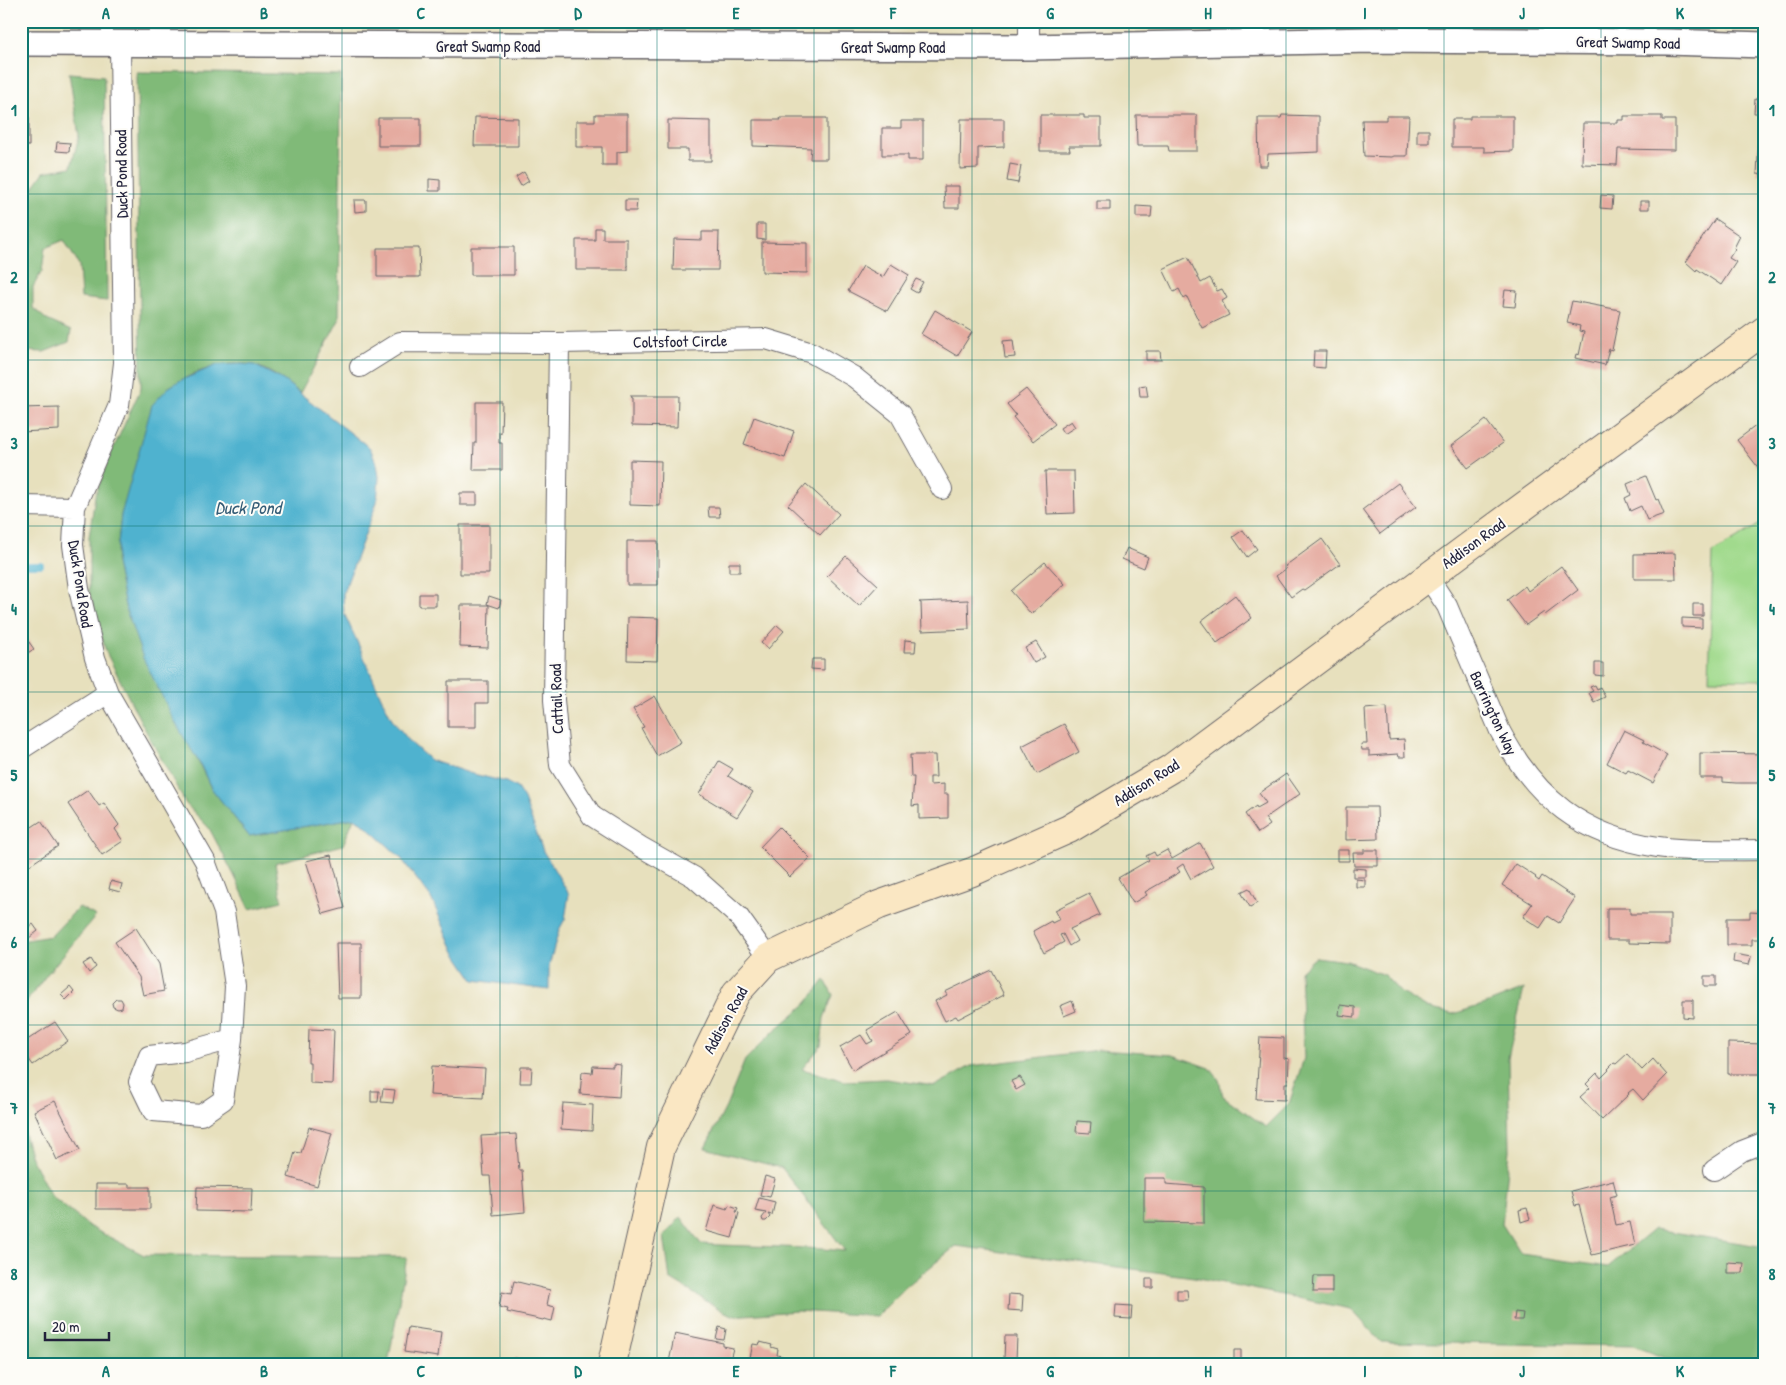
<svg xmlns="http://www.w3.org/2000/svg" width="1786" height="1385" viewBox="0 0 1786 1385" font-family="'Patrick Hand',sans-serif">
<rect width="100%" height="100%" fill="#fdfcf7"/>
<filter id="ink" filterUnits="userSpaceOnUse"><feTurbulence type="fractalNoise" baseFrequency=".02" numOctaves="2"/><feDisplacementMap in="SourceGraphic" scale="10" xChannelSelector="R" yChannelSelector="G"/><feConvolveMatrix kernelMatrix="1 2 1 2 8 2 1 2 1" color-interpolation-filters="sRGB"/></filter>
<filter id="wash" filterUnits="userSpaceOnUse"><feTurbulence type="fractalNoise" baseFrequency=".0096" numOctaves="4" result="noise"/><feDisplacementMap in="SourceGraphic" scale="20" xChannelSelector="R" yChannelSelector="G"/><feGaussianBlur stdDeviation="1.12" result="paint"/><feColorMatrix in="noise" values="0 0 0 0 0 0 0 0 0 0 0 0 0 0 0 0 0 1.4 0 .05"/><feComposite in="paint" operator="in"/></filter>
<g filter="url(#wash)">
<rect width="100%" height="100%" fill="#e7e0bd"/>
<path fill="#a1da8d" stroke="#627e64" d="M1765,521V680L1709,679L1713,553Z"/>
<path fill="#80ba78" stroke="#516e5a" d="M137,72L341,75L339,320L300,393C289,384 267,368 253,365C223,360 192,372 168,388L121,515L116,562L126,610L211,788L249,836L354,818L343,845L275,863L282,901L250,909L234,875L209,828L186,804L141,722L106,652L89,591V537L95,496L109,458L141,388Z
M69,73L104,76L107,301L81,298L79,265L64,240L45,248L42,271L33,287V308L47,320L71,331L69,342L44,352L21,351V205L44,172L71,167L79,136Z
M79,907L96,916L48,973L21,1009V941L51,936Z
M1316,957L1347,961L1384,975L1401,993L1427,1008L1453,1014L1486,1004L1524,989L1508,1058L1510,1150L1502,1224L1521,1254L1608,1267L1654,1229L1765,1247V1355L1759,1356L1753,1364H1681L1633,1346L1381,1342L1351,1309L1194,1277L956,1246L908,1285L877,1316L797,1311L731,1316L670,1279L664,1236L681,1217L701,1244C749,1247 797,1246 845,1251L782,1168L705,1148L726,1107L745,1060L773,1032L806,1004L825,980L833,995L824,1018L821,1046L802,1069L845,1081L886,1079L935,1086L971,1066L1099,1050L1173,1055L1210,1068L1219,1080L1223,1096L1266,1127L1289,1104L1304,1058L1300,971Z
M21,1123L31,1158L51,1196L90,1227L144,1255L407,1257L388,1364H21Z"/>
<path fill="#50b2cf" stroke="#396a85" d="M241,364L254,365L283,380L370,448L377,464L379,477L377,502L343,594L344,613L360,648L381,697L393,721L411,743L430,760L469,773L506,782L517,788L524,799L543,851L569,894L565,919L559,930L549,966V990L474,980L455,952L431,898L400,857L364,824L354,818L249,836L211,788L200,764L176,724L143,658L126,610L116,563L121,515L152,405L168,388L179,381L217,365Z"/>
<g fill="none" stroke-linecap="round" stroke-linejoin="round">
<path stroke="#50b2cf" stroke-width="6" d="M21,565H41"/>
</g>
<g id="blocks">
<path fill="#e5aba0" d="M1755,99L1765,100V121H1759L1760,113H1754Z
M595,114H627V151L617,152V165H602V147H576V121H595Z
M1040,115H1084V118H1101V146H1069L1070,151H1040Z
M1136,115H1197V151H1169L1168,146H1137Z
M1282,115L1319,116V152L1268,154L1267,166H1259L1258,118H1281Z
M1386,116H1409L1407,156H1394L1392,157L1364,156L1362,120H1386Z
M1470,116H1513V151L1484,152V147H1452V119H1470Z
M1624,116H1662V120H1675V150L1618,149L1617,165L1582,164L1583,123H1618V120H1624Z
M21,117H29V146H21Z
M475,117L518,118V146H474Z
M378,118H421V146H378Z
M780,118H827V159H810L811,148L753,146V120H781Z
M961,119H1004V147L978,148V168L960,169Z
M668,120L711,121V161H688V149H668Z
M901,121H923V160H908V155H882V128H901Z
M1417,130H1429V143H1417Z
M1759,139H1765V175L1757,174Z
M57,142L70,143L69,152L56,151Z
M1010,164L1021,166L1018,183L1007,181Z
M524,172L529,181L521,186L516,177Z
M429,179L440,180V191H429Z
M944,186H959V208H945Z
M1601,195L1613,196L1612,209L1600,208Z
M354,200H366V211L355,212Z
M625,200H637L636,211H625Z
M1097,201H1110V210H1097Z
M1640,201H1649V209H1640Z
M1136,206L1152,207L1151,217H1136Z
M1715,219L1740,236L1734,248L1735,249L1729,258L1736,262L1721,285L1697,269L1696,271L1686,262Z
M757,224H765V240L757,239Z
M595,228H603V239H627V266H628V270H576V240H595Z
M702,232H719L718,270H673L674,239L702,240Z
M762,242L807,243V273L762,272Z
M471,247H514V275H471Z
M377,248H419L420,277H377Z
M1188,257L1201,283L1210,278L1217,291L1222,289L1227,298L1222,301L1229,315L1202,328L1187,297L1184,299L1179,289L1174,292L1163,269Z
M891,264L909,275L887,311L848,291L863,266L883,277Z
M916,279L923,282L917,293L910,289Z
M1505,290L1517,291L1515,307L1503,306Z
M1572,301L1620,310L1612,350L1609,349L1605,365L1575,358L1576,354L1579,355L1584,332L1579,331L1580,326L1567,323Z
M935,310L972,332L957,356L921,334Z
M1013,340L1015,357L1005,358L1003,341Z
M1146,351H1160L1161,360H1146Z
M1314,351H1326L1325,368L1313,367Z
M1146,385L1148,397H1140L1139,386Z
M1026,389L1055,424L1033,441L1013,417L1016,415L1007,404Z
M630,396H678L677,427L632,426V398H631Z
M476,402H502L501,433L499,432V443H502V470H473L474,443H476Z
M59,407V430L21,432V408Z
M754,417L794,431L785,458L744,444Z
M1765,419V466L1760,470L1737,440Z
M1486,420L1503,443L1468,468L1451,446Z
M1071,421L1075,427L1064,434L1060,428Z
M630,460L661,461L660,506L630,505Z
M1045,471H1074L1075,513L1047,514Z
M1646,476L1656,500L1658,499L1664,514L1647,520L1641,506L1630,511L1625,498L1631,495L1627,484Z
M1398,483L1416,507L1380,534L1362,510Z
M806,484L839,514L820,535L788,505Z
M460,493H477V505H460Z
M708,507H719L720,517H709Z
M460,525H489V574H460Z
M1243,530L1257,549L1247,557L1233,537Z
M1322,539L1340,564L1304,590L1302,589L1291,597L1276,576L1287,568L1285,566Z
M627,541H658V585H627Z
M1127,548L1148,557L1144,568L1122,559Z
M1675,553L1676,579H1634V554Z
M846,556L878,585L859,606L827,576Z
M1045,562L1065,584L1031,614L1011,591Z
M729,563H740V572H729Z
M1561,566L1578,590L1545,615L1544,612L1526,625L1507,600L1525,586L1528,591Z
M419,594H436V606H419Z
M1235,595L1252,618L1217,643L1201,621Z
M489,596L501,600L499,608L487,604Z
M968,600L969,629L922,631L921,603L919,602Z
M1693,604H1703V616H1693Z
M461,605H489L488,648L460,647Z
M628,617L658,618L657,661L627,660Z
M1682,618L1702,619V628L1682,627Z
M777,625L784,631L768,649L761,643Z
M21,631L34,649L21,657Z
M905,640L916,641L915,652H904Z
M1036,642L1045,657L1034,663L1025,648Z
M812,659H824V670L811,669Z
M1595,663H1603V676L1595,675Z
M448,681H488V703H476V727H448Z
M1595,685L1597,689L1600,687L1605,697L1594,702L1589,693L1593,691L1590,687Z
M655,696L681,742L657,756L641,728L644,727L633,709Z
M1387,707L1389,740L1404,739L1405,757H1399L1398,754L1369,756V750H1362L1361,744H1367L1365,709Z
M1064,724L1079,752L1037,774L1022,746Z
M1624,730L1644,740L1643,742L1667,755L1653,783L1628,770L1626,773L1607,763Z
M1700,753L1765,754V783H1736L1723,782V778H1700Z
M910,755H935L936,777H930V785L944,784V794H948V818L919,819V805L912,806L914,777H911Z
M719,761L733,769L728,776L753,792L737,817L699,794Z
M1286,774L1300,794L1265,818L1270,825L1258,833L1245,814L1256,806L1257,808L1266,803L1259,793Z
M88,790L99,806L104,803L119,825L115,829L123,841L102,855L68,804Z
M1346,807H1377L1378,839L1346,840Z
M41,821L58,846L21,871V834Z
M779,827L810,858L790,877L760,847Z
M1200,843L1213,866L1191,879L1183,864L1177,868L1180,872L1145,892L1147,895L1133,903L1118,878L1149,860L1146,856L1154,852L1156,856L1167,850L1172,859Z
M1337,850H1349V861H1337Z
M1364,850H1378V866H1354L1353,853H1364Z
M331,855L345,908L323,914L306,861Z
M1516,864L1536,877L1535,878L1539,881L1542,876L1575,898L1559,923L1548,916L1540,928L1523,917L1532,904L1502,885Z
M1353,868L1366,869V877H1353Z
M1356,879L1365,880V887H1356Z
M111,881L122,884L120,892L109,889Z
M1249,888L1257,903L1250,907L1241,892Z
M1089,893L1100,915L1070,929L1077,941L1069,946L1063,934L1060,935L1064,942L1044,953L1033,931L1051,921L1052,923L1060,919L1055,910Z
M1607,908H1630V914H1670V944L1629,943V940H1607Z
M1750,912L1765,913V939H1752V945H1727V918H1750Z
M33,924L38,931L29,938L24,930Z
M136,928L159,964L164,991L143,995L139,977L115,942Z
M336,943H361V998H338Z
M1734,954L1751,957L1749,965L1733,962Z
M91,959L96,967L89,973L83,964Z
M991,970L1004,995L958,1019L956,1016L945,1021L935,1001L947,995L945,992Z
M1704,976H1716V986H1704Z
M70,987L74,992L66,1000L61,995Z
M116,999H121L123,1003L122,1008L118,1009L113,1007L112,1003Z
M1683,1000H1693V1018L1683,1017Z
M1072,1001L1076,1011L1064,1016L1060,1006Z
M1340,1005L1355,1007V1017L1339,1015Z
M898,1012L912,1035L853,1070L840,1047L861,1035L867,1044L873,1041L867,1030Z
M55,1022L68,1041L33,1065L21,1048V1044Z
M309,1029L334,1030L332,1084L310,1083V1062H308Z
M1260,1037L1284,1038V1058L1289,1059L1288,1083H1285V1100L1256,1099Z
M1728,1043L1765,1044V1074H1728Z
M1627,1054L1642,1070L1653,1059L1667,1075L1643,1100L1633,1089L1628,1093L1629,1094L1602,1120L1580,1097L1590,1088L1586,1084L1597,1073L1601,1078L1609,1070L1608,1069L1614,1063L1616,1064Z
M613,1064L621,1065L619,1097L580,1094L582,1072L592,1073L593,1066L613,1067Z
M432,1066L485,1069L483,1098L430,1095Z
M521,1067H532L531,1083H520Z
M1020,1077L1025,1085L1016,1090L1011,1081Z
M383,1089L395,1090L393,1103L381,1102Z
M371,1091H379L378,1102H371Z
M55,1101L80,1150L57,1160L34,1111Z
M563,1103L593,1105L592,1131L561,1129Z
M1077,1121L1091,1122L1090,1133L1076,1132Z
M309,1127L332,1133L317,1186L288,1177L295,1152L301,1153Z
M516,1134L519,1170H522L525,1212L493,1215L490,1176H484L481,1136Z
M765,1176L775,1179L770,1197L760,1195Z
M1144,1178H1166V1184L1204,1187V1223L1144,1222Z
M1613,1180L1617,1195L1610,1197L1616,1225L1630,1222L1635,1245L1592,1255L1579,1205L1575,1206L1571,1191Z
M96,1184H129V1187H150V1209H96Z
M197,1187L252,1188L251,1212L196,1211Z
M759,1198L775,1202L772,1215L768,1214L770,1217L766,1221H763L762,1218L766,1213L755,1211Z
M714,1205L727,1209L729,1205L738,1208L736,1212L739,1213L732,1238L706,1231Z
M1527,1208L1530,1219L1521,1222L1519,1210Z
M1727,1262L1744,1263L1743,1273H1727Z
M1314,1276H1332V1292H1313Z
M1146,1279H1153V1288H1146Z
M514,1281L550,1290L547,1305L555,1307L552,1321L544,1319L543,1320L507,1312L508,1309L499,1307L502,1292L511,1294Z
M1177,1290H1187L1188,1300H1177Z
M1009,1294L1023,1295L1022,1311L1008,1310Z
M1116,1305L1132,1306L1131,1319L1115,1318Z
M1515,1312L1523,1313L1522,1320H1514Z
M408,1327L441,1332L438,1357L404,1352Z
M719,1327L726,1329L724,1340L716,1339Z
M675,1333L723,1343V1346L733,1348L729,1364H678L669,1362Z
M1005,1336H1017L1016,1360L1004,1359Z
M760,1342L772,1345L771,1347L778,1349L777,1355L815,1364H758L749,1362L753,1344L759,1345Z
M1234,1350H1241V1361H1234Z
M515,1358L535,1363V1364H513Z
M1155,1361H1180V1364H1155Z"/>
</g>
</g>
<g filter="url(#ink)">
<use href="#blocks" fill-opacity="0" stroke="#676468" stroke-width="1"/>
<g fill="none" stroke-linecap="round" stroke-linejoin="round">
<defs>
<path id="minor" d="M120,45L124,363L119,405L75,507L73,545L79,589L95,658L108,693L205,861L224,912L235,986L232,1039L185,1052L149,1056L139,1082L153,1111L201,1115L223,1100L232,1039
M1029,47V21
M559,343L554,700L560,765L592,816L641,847L694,877L738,916L768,958
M360,367L400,342L559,343L766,339L812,353L854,377L900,414L942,489
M21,506L75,507
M1428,577L1447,606L1455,625L1500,731C1535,798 1582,836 1658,847C1693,852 1730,850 1765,850
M21,749L108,693
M1714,1170L1742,1151L1765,1142"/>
<path id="tertiary" d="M21,43L1029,47L1372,40L1667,42L1765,45"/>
<path id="secondary" d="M612,1364L661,1147L736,993L768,958L879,905L972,872L1069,829L1170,769L1471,545L1765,330"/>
</defs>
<use href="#minor" stroke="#676468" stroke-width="22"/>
<use href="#tertiary" stroke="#676468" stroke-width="28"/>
<use href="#secondary" stroke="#676468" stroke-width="30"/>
<use href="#minor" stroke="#fff" stroke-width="20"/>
<use href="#tertiary" stroke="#fff" stroke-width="25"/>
<use href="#secondary" stroke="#fae7c3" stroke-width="28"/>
</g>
</g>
<path fill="none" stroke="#0f766e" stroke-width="1" stroke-opacity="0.55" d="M185,21V1364M342,21V1364M500,21V1364M657,21V1364M814,21V1364M972,21V1364M1129,21V1364M1286,21V1364M1444,21V1364M1601,21V1364M21,194H1765M21,360H1765M21,526H1765M21,692H1765M21,859H1765M21,1025H1765M21,1191H1765"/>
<g text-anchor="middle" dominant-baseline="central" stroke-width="4" stroke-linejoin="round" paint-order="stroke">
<g font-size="16" fill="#22223b" stroke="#fdfcf7">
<text transform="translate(1628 42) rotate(1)">Great Swamp Road</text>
<text x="488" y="46">Great Swamp Road</text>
<text x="893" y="47">Great Swamp Road</text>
<text transform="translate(121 174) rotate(-91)">Duck Pond Road</text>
<text transform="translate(680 341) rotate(-1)">Coltsfoot Circle</text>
<text transform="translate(1473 543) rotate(-36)">Addison Road</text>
<text transform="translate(81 584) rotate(81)">Duck Pond Road</text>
<text transform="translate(556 699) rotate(-92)">Cattail Road</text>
<text transform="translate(1494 713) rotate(65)">Barrington Way</text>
<text transform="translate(1146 782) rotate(-32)">Addison Road</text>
<text transform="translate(725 1020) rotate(-61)">Addison Road</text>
</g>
<g font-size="18" font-style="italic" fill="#345c76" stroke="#fdfcf7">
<text x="248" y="507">Duck Pond</text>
</g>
</g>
<rect width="1786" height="1385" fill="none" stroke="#fdfcf7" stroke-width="55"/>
<path d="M45 1332v8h64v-8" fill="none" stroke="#22223b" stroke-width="2.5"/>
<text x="52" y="1332" font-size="15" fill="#22223b" stroke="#fdfcf7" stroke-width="4" paint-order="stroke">20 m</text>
<rect x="28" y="28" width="1730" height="1330" fill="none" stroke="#0f766e" stroke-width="2"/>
<g font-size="16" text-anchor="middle" font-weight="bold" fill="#0f766e">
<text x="106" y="19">A</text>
<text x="264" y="19">B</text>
<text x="421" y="19">C</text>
<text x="578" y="19">D</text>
<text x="736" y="19">E</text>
<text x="893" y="19">F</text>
<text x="1050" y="19">G</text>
<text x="1208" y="19">H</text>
<text x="1365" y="19">I</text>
<text x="1522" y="19">J</text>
<text x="1680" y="19">K</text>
<text x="14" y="116">1</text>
<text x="1772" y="116">1</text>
<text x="14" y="283">2</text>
<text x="1772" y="283">2</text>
<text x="14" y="449">3</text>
<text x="1772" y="449">3</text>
<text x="14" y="615">4</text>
<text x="1772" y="615">4</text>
<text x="14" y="781">5</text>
<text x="1772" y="781">5</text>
<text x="14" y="948">6</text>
<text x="1772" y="948">6</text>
<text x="14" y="1114">7</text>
<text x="1772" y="1114">7</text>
<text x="14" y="1280">8</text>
<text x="1772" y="1280">8</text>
<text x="106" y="1377">A</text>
<text x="264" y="1377">B</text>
<text x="421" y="1377">C</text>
<text x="578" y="1377">D</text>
<text x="736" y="1377">E</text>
<text x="893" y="1377">F</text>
<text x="1050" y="1377">G</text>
<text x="1208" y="1377">H</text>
<text x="1365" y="1377">I</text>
<text x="1522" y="1377">J</text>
<text x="1680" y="1377">K</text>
</g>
</svg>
